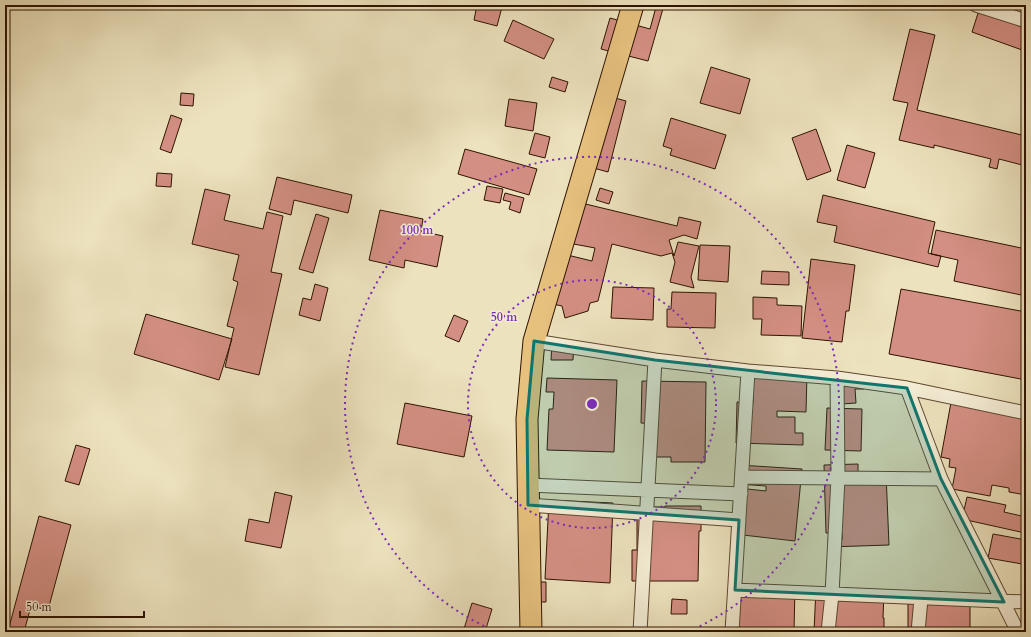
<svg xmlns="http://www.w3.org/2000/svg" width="1031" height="637" viewBox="0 0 1031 637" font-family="Cardo,serif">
<rect width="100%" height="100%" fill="#ece2bd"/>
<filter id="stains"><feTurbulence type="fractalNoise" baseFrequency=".005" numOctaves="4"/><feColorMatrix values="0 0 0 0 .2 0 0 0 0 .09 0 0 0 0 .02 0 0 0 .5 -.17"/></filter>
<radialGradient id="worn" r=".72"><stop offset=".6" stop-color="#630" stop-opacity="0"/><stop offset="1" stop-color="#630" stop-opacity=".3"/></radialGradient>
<path fill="#d38f83" stroke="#2e1300" d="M477,5H494L502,7L497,26L474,20Z
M648,5H664L648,61L601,49L610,18L650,29L656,7Z
M980,7L1026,23V38L1022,50L972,32Z
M513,20L554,39L544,59L504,41Z
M910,29L935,35L917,110L1026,136V166L999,159L997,169L989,167L991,159L934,145V148L899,140L908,103L893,100Z
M711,67L750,79L740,114L700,103Z
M552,77L568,82L565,92L549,87Z
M181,93L194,94L193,106L180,105Z
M597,93L626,101L608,172L579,164Z
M509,99L537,103L533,131L505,126Z
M171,115L182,119L171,153L160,149Z
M671,118L726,135L715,169L670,155L672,149L663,146Z
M816,129L831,171L807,180L792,138Z
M535,133L550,137L545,158L529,154Z
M847,145L875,153L865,188L837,180Z
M465,149L537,169L529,195L458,174Z
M157,173L172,174L171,187L156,186Z
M277,177L352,195L348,213L294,200L291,215L269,209Z
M487,186L503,189L500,203L484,200Z
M600,188L613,192L609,204L596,200Z
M205,189L230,195L224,220L263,229L267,212L283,216L271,272L282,274L259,375L225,367L234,328L227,326L238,282L233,280L239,255L192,244Z
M505,193L524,198L520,213L509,209L511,202L503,200Z
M823,195L935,222L928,253L941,256L938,267L834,242L837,226L817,222Z
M573,201L677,226L679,217L701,222L697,239L684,235L669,240L674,256L678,242L699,246L691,277L694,288L670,282L675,262L672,253L661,256L612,244L598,301L590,303L588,311L565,318L562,306L539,301L551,251L592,261L595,248L563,242Z
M380,210L423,219L421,231L443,236L437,267L405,260L404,268L369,260Z
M316,214L329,218L313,273L299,269Z
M936,230L1026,249V296L954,281L958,260L931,254Z
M700,245L730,246L728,282L698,280Z
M811,259L855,265L849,311H846L842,342L802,338Z
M762,271L789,272V285L761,284Z
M315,284L328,288L320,321L299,315L303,298L311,300Z
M613,287L654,288L653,320L611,318Z
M901,289L1026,312V380L889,354Z
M672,292L716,293L715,328L667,327V309H671Z
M753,297L777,298V305L802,306L801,336L761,335L762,319H753Z
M146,314L232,339L219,380L134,354Z
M454,315L468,321L459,342L445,336Z
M552,341H574L573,360H551Z
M744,372L807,374L806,412L777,411V417H795V433H803V445L736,443L737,402L753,403V392H743Z
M834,375H863L864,389H855L856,403L842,404Z
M547,378L617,380L614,452L547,450L549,409H553L554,392H546Z
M642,381L706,382L705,462H671V457H644L655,424L641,423Z
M952,397L1026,411V495L1009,492V488L992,485L990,496L952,489L956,468L949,467L950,459L941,457Z
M405,403L472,416L464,457L397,444Z
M827,408L862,409L861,451L825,450Z
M76,445L90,449L79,485L65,481Z
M858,464V474L886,473L889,545L829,547L828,540H842V533H826L824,465Z
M739,465L802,469L795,541L734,534L738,488L766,491V486L738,484Z
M275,492L292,496L281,548L245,541L249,519L269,523Z
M967,497L1006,505L1004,512L1026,517L1025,533L962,519Z
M549,500L613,503L610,583L545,579Z
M665,506H701V531H699L698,581H632V550H637V507H665Z
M39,516L71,525L48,610L31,606L24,632H10L8,631Z
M993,534L1026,540L1022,564L988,558Z
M534,582H546V602H534Z
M729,585L795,586L794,632H726V620H729Z
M816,588L884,591L883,618H884V632H814Z
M908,593L970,594V632H908Z
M672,599L687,600V614H671Z
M472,603L492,609L485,632H463Z"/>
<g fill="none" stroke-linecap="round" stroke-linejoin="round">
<defs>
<path id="street" d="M976,5L1026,21
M534,341L655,360L748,371L837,378L907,388L1026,413
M907,388L941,479L1018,632
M742,477L941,479
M528,485L741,494
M528,505L739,520
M735,590L1026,602
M640,632L655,360
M732,632L748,371
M828,632L832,594L838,478L837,378
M918,632L921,599"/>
<path id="primary" d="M531,632L527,419L534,341L633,5"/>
</defs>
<use href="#street" stroke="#5e472f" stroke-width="15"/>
<use href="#primary" stroke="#2e1300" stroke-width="23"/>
<use href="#street" stroke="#f3ecd4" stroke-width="13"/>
<use href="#primary" stroke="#e6c17e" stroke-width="21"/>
</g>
<path fill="#0f766e" fill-opacity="0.2" stroke="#0f766e" stroke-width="3" stroke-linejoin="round" d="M534,341L655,360L907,388L941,479L1004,602L735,590L739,520L528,505L527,419Z"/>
<g fill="none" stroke="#7b2cbf" stroke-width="2" stroke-dasharray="2 4">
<circle cx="592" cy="404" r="124"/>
<path d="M495 631A247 247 0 1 1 689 631"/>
</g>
<circle cx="592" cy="404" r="6" fill="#7b2cbf" stroke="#f3ecd4" stroke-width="2"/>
<g font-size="12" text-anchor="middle" font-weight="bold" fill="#7b2cbf" stroke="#f3ecd4" stroke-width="3" stroke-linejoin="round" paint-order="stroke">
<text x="417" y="234">100 m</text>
<text x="504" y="321">50 m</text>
</g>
<rect width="1031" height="637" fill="none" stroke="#ece2bd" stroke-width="20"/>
<rect x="6" y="6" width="1019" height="625" fill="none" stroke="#2e1300" stroke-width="2"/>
<rect x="10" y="10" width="1011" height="617" fill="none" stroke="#2e1300"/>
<path d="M20 611v6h124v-6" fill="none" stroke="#2e1300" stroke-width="2"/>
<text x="26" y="611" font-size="12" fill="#2e1300" stroke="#f3ecd4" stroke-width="3" paint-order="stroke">50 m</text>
<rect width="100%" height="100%" filter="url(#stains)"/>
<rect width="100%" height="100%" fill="url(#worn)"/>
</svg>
